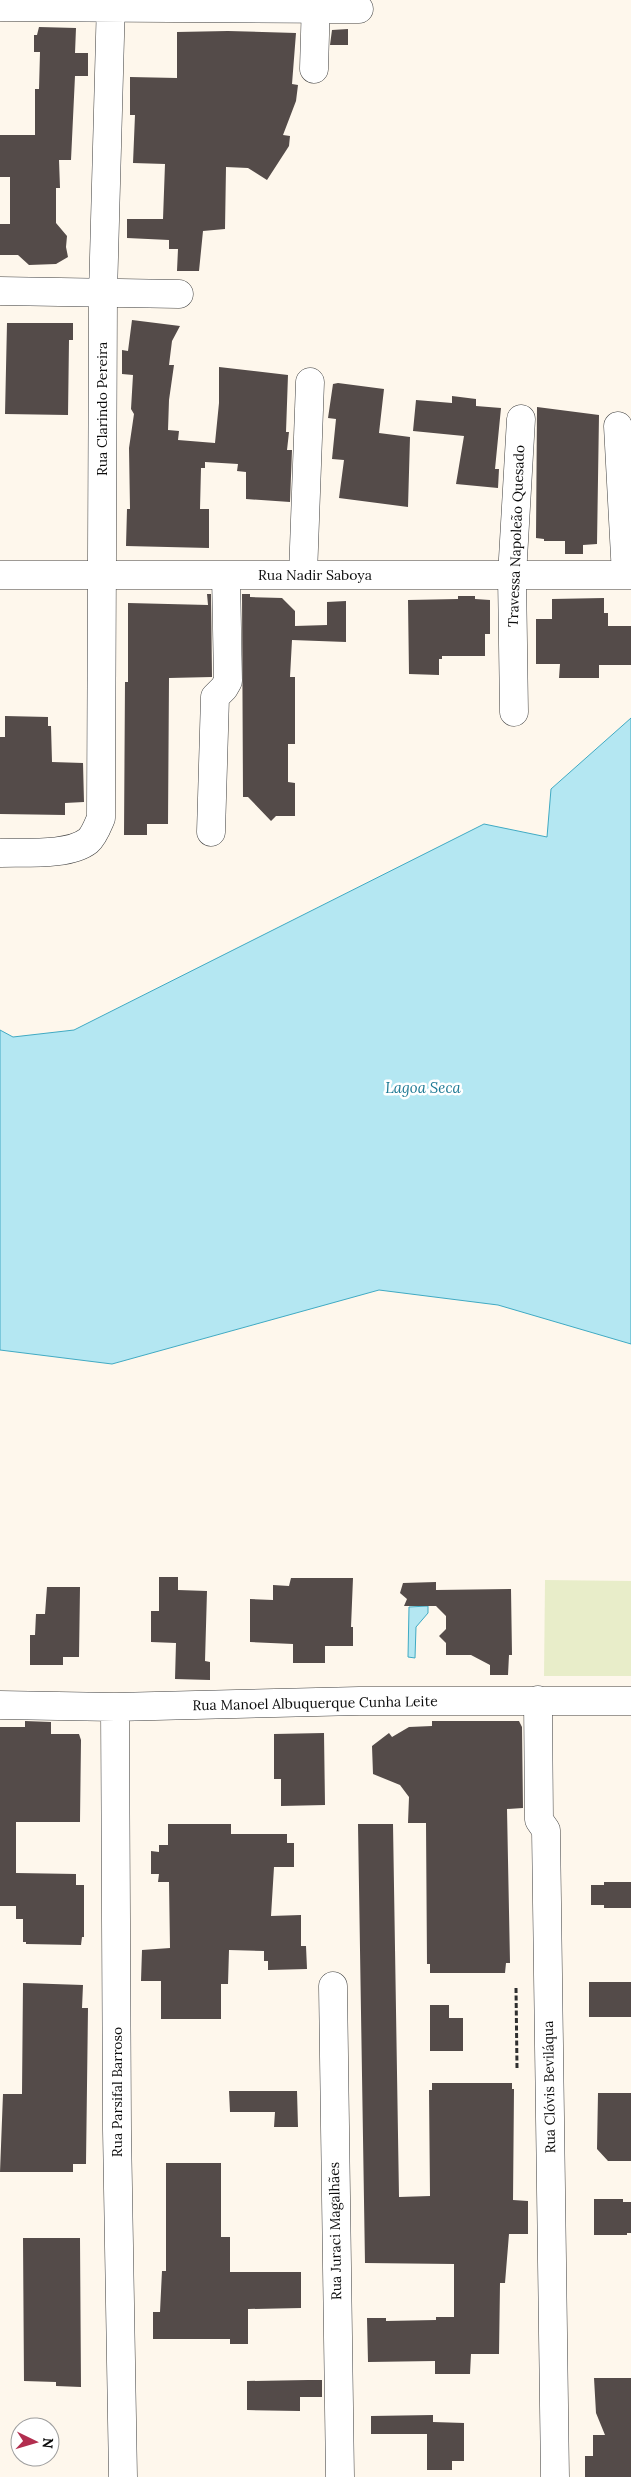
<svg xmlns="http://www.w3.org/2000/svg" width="631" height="2477" viewBox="0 0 631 2477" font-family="Lora,serif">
<rect width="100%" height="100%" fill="#fef7ec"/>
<path fill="#e8edc9" d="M545,1580L631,1581V1676H544Z"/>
<path fill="#b4e7f2" stroke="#40aac3" d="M631,718V1344L498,1305L379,1290L112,1364L0,1350V1030L13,1037L74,1030L484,824L547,837L551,789Z
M428,1606V1613L416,1627L415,1658L408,1657L409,1607Z"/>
<path fill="#544b49" d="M39,27L76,28L75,53H88V76H75L71,160H59L60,188H56V223L67,236L66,247L68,257L56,264L29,265L18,255H0V224H10V177H0V135H35V89H39L40,52H34V35H37Z
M348,29V45H330L332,30Z
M228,31L296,33L292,84L298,85L296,101L283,135L290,136L289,146L267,180L248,168L226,167L225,229L203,231L199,271H177L178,249H169V240L127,238V219H163L165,164L133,163L135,115H130V77L177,78V32Z
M132,320L180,326L172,341L169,365H174L169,400L168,430L179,431L178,440L215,443L219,403V367L288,375L286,432H289L287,450H292L290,502L246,499V472L237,471L238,464L205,462V468H201L200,509H209V548L126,546L127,509H130L129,448L134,414L131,409L133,375L122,374V350L128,351Z
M7,323H73V340H69L68,415L5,414Z
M338,383L384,389L379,433L410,437L408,507L339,498L344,460L332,459L336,419L328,418L333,384Z
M452,396L476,399V406L501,408L495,469H499L498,488L456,484L464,436L413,431L416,400L452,403Z
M537,407L599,415L597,544L583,545V554H565V541H544V539L536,538Z
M207,594H211L212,677L169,678L168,824H147V835H124L125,682H128V603L208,605Z
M242,594H250V597L282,598L295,611V626L327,625V602L346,601V642L292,640L290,677H295V744H288V782L295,783V816H276L271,821L248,797H243Z
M458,596H475V599L490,600V634H485V656H442V659H439V675L409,674L408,600L458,599Z
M604,598V613H608V626H631V665H599V678H559L560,664H536V619H552V599Z
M5,716L48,717V726H51L52,762L83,763L84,802L65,803V815L0,814V737H5Z
M159,1577H178V1590L207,1591L205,1661L210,1662V1680L175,1679L176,1643L151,1642V1611H159Z
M291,1578H353L351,1627H353V1646H325V1663H293V1644L250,1642V1599L273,1600V1585L289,1586Z
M436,1582V1590L511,1589L512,1655H509L508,1675H490V1665L471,1655H446V1643L439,1636L446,1629V1616L436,1606H404L407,1599L400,1593L403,1583Z
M47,1587H80L79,1657H63V1665H30V1635H35L36,1614H45Z
M25,1721L51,1722V1734H79L81,1740L80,1822H16V1873L76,1874V1885H84V1937H82L81,1945L26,1944V1942H23V1919H16V1906H0V1727H25Z
M432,1721H519L522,1727L523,1808L507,1809L510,1963H506L505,1973H430V1964H427L426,1823H408L409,1797L400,1785L373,1774L372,1746L389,1733L392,1737L409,1727L432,1726Z
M324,1733L325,1805L281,1806V1779H274V1734Z
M168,1824H231V1834H287V1843H294V1867H274L271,1916L301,1915V1946H306L307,1969L268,1970V1961H264V1951L229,1950L228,1984H221V2019H161V1981H141L142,1950L170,1948L169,1882H158L159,1874H151V1851L159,1852V1845H168Z
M358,1824H393L399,2197L430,2196L429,2090H432V2083H512V2089H514L513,2200L528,2201V2234H509L505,2283H500L499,2354H471L470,2374H435V2361L368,2362L367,2318H386V2321L436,2320V2317H454V2264L365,2263Z
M604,1882H631V1908H604V1905H591V1885H604Z
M589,1982H631V2017H589Z
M23,1983L83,1985L82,2008H88L86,2164H73V2172H0L3,2094H22Z
M430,2005H449V2018H463V2051H430Z
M229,2091H297L298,2127H274L275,2112H230Z
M598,2093H631V2161H608L597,2149Z
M166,2163H221V2237H230V2272H301V2308L248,2309V2344H230V2339H153V2312H160L162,2271H166Z
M594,2199H623V2202H631V2233H627V2235H594Z
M23,2238H80L81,2387L56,2386V2382L24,2381Z
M594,2378H631V2477H585V2456H593V2435H605L596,2413Z
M308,2380H322V2397H300V2411L247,2410V2381Z
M433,2415V2422L464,2423V2461H452V2470H427V2434H371V2416Z"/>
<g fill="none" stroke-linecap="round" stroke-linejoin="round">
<defs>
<path id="minor" d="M0,7L359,9
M314,69L316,0
M0,291L179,294
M618,426L626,575
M0,575H631
M303,575L310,382
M514,712L512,576L521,419
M211,832L215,697L224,688L228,681L226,576
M0,853C24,852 69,856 88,841C94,836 98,825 101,818L103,294L111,0
M538,1700L539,1820L546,1830L555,2477
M0,1705L115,1707L359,1701H631
M115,1707L117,2130L123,2477
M333,1986L340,2477"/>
</defs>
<use href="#minor" stroke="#3f3f3f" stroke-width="29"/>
<path stroke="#2e2e2e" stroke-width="3" stroke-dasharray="5 2.5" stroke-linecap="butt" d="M516,1988L517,2068"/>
<use href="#minor" stroke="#fff" stroke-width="28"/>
</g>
<g text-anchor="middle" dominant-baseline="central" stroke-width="5" stroke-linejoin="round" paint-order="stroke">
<g font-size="14" fill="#0c0c0c" stroke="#fff">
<text transform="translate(102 409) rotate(-90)">Rua Clarindo Pereira</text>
<text transform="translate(516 536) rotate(-88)">Travessa Napoleão Quesado</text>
<text x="315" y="575">Rua Nadir Saboya</text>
<text transform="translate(315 1703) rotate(-1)">Rua Manoel Albuquerque Cunha Leite</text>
<text transform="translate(549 2087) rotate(-91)">Rua Clóvis Beviláqua</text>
<text transform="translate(117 2092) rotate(-90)">Rua Parsifal Barroso</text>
<text transform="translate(335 2231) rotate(-91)">Rua Juraci Magalhães</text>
</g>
<g font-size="15" font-style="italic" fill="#1e7994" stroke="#fff">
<text x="423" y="1087">Lagoa Seca</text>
</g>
</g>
<g transform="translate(35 2442) rotate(95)"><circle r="24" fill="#ffffff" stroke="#9e9e9e"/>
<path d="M0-4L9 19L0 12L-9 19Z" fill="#b22e4f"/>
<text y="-8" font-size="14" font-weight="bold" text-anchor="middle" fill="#0c0c0c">N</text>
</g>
</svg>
